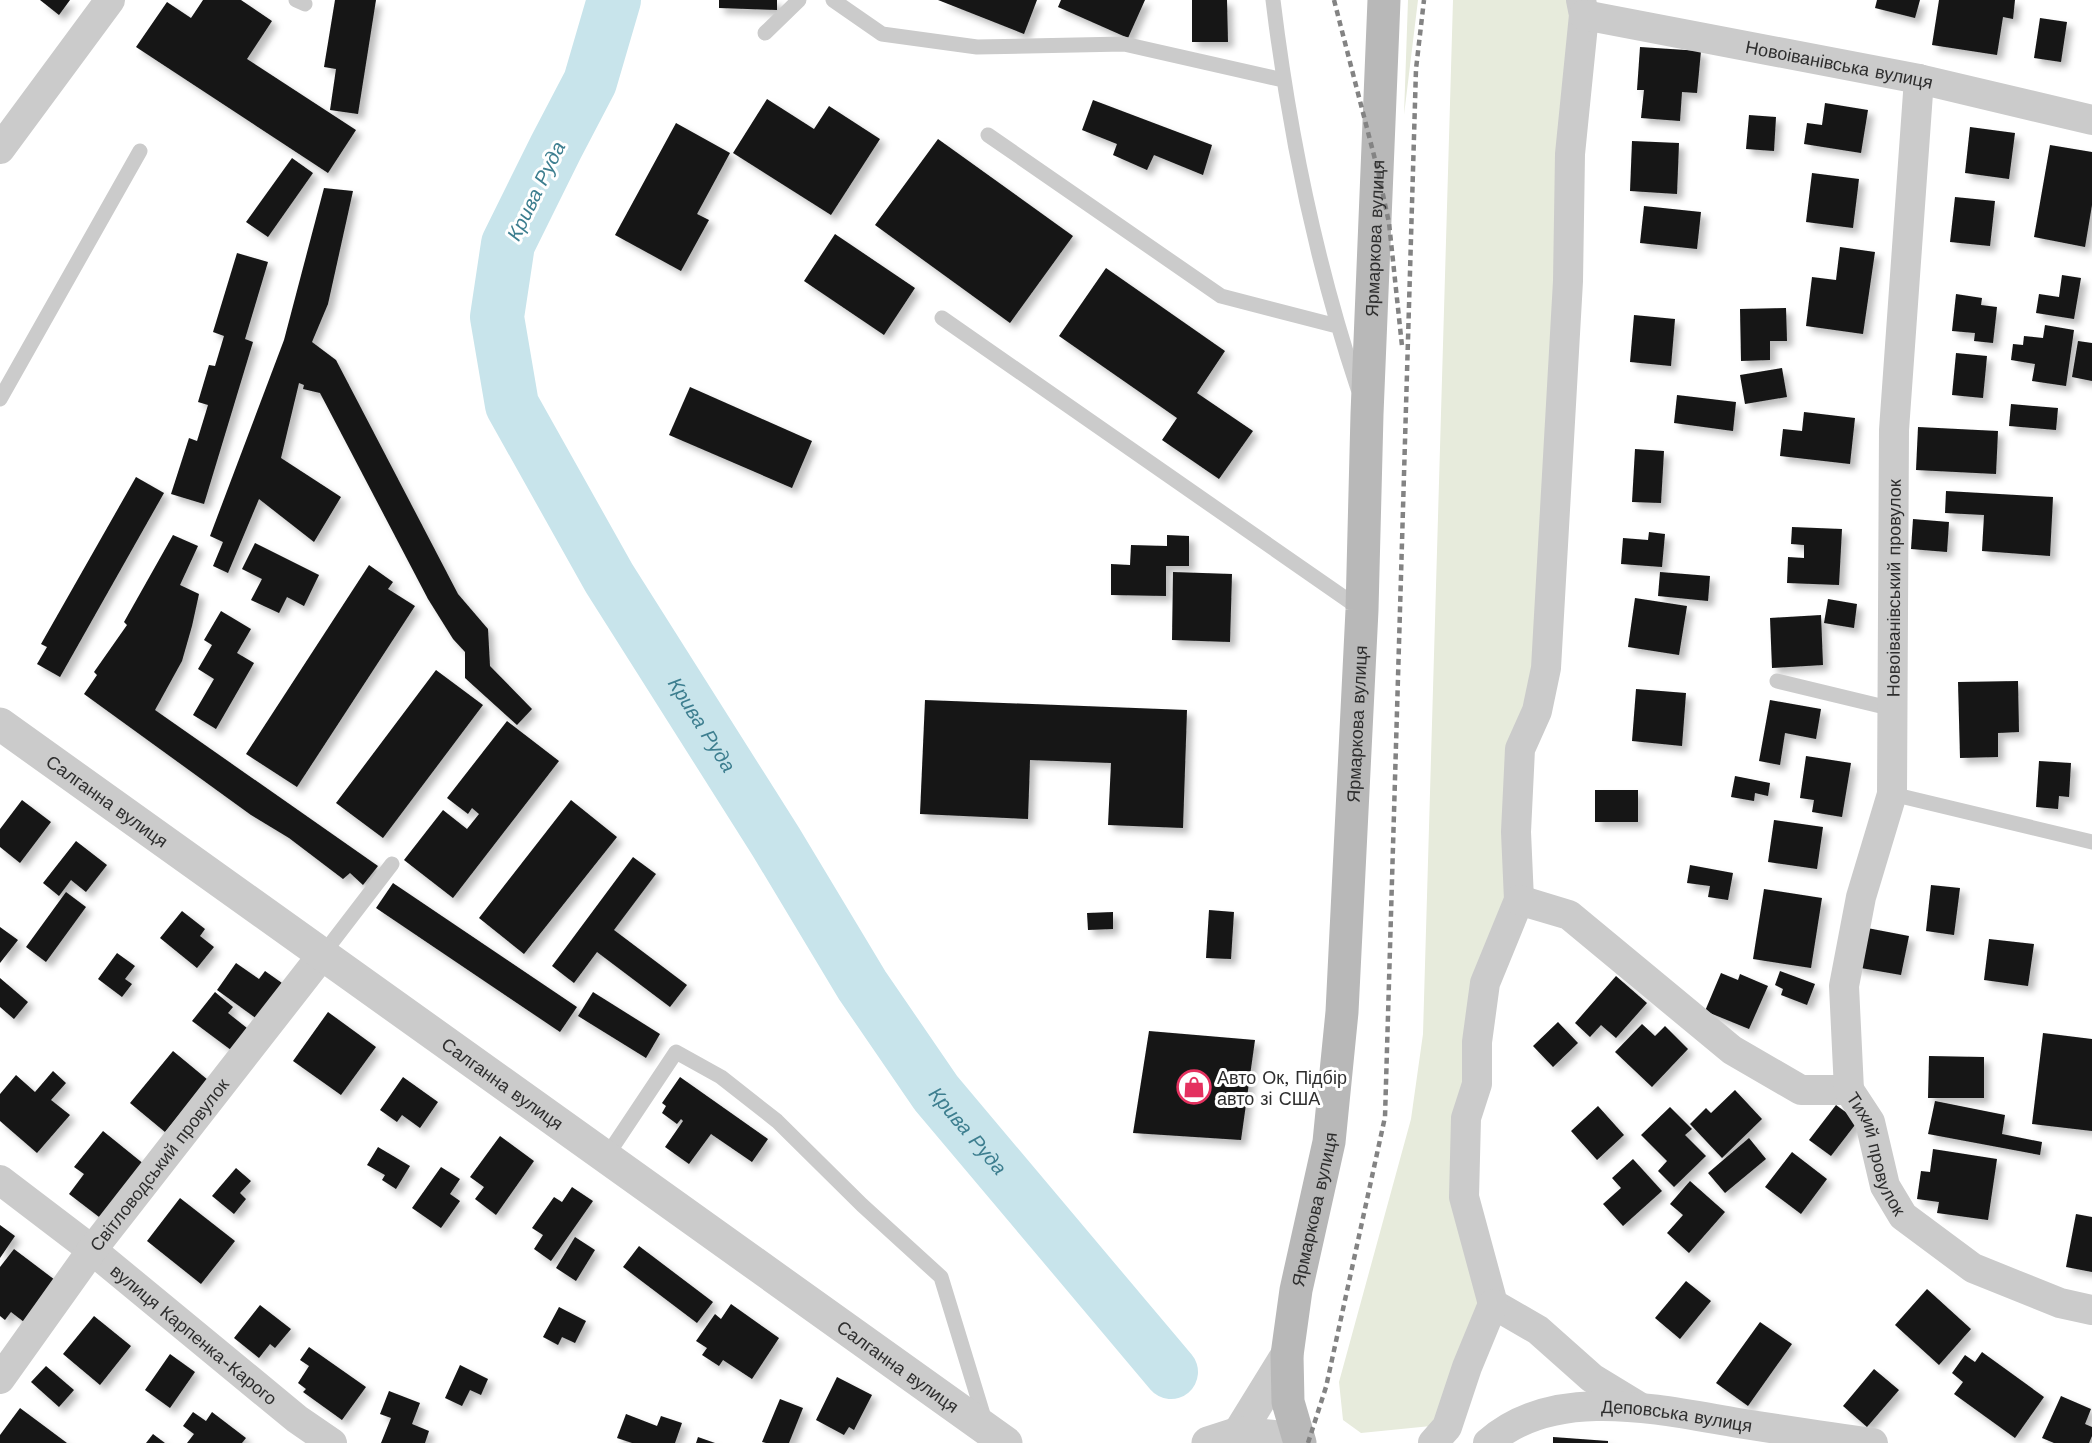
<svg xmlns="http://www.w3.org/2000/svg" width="2092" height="1443" viewBox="0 0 2092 1443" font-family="'Work Sans',sans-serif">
<defs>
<filter id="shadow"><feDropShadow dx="5.5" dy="5.5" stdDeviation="3" flood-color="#0004"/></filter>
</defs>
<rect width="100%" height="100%" fill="#fff"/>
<path fill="#e7ebdc" d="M1408,0H1418L1404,115Z
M1453,0H1576L1541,667L1512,897L1460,1124L1486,1309L1441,1425L1361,1433L1343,1420L1339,1382L1411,1119L1423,1034Z"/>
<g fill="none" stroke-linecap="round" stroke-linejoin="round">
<path stroke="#c8e4eb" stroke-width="54" id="s1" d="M614,0L590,82L556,147L508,244L497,317L512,405L609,578L776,842L862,985L936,1093L1171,1372"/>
</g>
<path fill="#151515" filter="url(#shadow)" d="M40,0H70L59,15Z
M203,0H241L272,21L247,59L356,130L328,173L136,47L167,2L191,18Z
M335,0H376L358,114L330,110L336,69L324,67Z
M719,0H777V10L719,8Z
M938,0H1037L1024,34Z
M1061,0H1145L1128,38L1058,7Z
M1192,0H1227L1228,42H1192Z
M1877,0H1920L1915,18L1875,8Z
M1939,0H2015L2013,19L2003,17L1997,55L1932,45Z
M2040,18L2067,22L2061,62L2034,58Z
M1640,47L1701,51L1697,93L1682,92L1680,121L1641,118L1644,90H1637Z
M767,99L814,129L829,106L880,139L831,215L733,153Z
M1093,100L1212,145L1203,175L1154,155L1147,170L1113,155L1117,144L1082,130Z
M1825,103L1868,110L1861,153L1804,144L1807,123L1822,125Z
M1749,115L1776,117L1774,151L1746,149Z
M676,123L730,153L697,214L709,220L681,271L615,235Z
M1970,127L2015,133L2009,179L1965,173Z
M938,139L1073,236L1010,323L875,225Z
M1632,141L1679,143L1677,194L1630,191Z
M2050,145L2092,152V205L2085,247L2034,237Z
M292,158L313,173L268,237L246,222Z
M1812,173L1859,179L1853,228L1806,222Z
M324,188L353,191L328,304L312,342L336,360L458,594L488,629L490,666L532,709L517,725L465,678V652L453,639L428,599L320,393L303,389L304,385L299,383L281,458L341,497L314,542L259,499L228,573L213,566L223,542L210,536L284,340Z
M1955,197L1995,201L1990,246L1950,242Z
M1644,206L1701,212L1697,249L1640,243Z
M835,234L915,288L884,335L804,281Z
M1840,247L1875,252L1863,334L1806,326L1812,277L1836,280Z
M237,253L268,262L245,339L253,342L204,504L171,494L189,438L197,441L208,405L198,402L209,365L215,366L224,336L213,332Z
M1106,268L1225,351L1197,393L1253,431L1219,479L1162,440L1177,418L1059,336Z
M2062,275L2081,278L2074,319L2036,313L2039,294L2059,297Z
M1956,294L1982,298L1981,305L1997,307L1993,343L1974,341L1975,333L1952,331Z
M1786,308L1787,341H1770V360L1741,361L1740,309Z
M1634,315L1675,319L1671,366L1630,362Z
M2045,325L2074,330L2066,386L2032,381L2035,364L2011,360L2013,344L2023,345L2024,336L2043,338Z
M2078,341L2092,343V381L2072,377Z
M1956,353L1987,356L1983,398L1952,395Z
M1782,368L1787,397L1745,404L1740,375Z
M690,387L812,441L792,488L669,435Z
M1677,395L1736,402L1733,431L1674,423Z
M2011,404L2058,408L2056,430L2009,426Z
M1804,412L1855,418L1850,464L1780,456L1783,429L1802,431Z
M1918,427L1998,431L1996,474L1916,470Z
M1635,449L1664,451L1661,503L1632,502Z
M136,477L164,493L60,677L37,664L47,647L41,644Z
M1946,491L2053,497L2050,556L1982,551L1984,515L1945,513Z
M1913,519L1949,522L1947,552L1911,549Z
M1792,527L1842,529L1839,585L1787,583L1788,557L1804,558V545L1791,544Z
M1649,532L1665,534L1662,567L1621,564L1623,538L1648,540Z
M173,535L198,546L180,585L199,594L192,626L182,661L155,710L378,866L363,885L350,873L343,879L289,838L251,815L84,694L97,675L94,672L127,625L124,622Z
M1167,535L1189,536V566H1166V596L1111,595V564L1130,565L1131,545L1167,546Z
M255,543L319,575L304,606L287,597L279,613L251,600L262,579L242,569Z
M369,565L393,582L388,589L415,606L297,787L246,754Z
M1173,572L1232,574L1230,642L1172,640Z
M1660,572L1710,576L1708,601L1658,596Z
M1635,598L1687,606L1679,655L1628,647Z
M1828,599L1857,604L1854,628L1824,623Z
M221,611L251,629L237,653L254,663L216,729L193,715L214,679L198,669L212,645L204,640Z
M1821,615L1823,665L1772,668L1770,618Z
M436,670L483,705L383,838L336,803Z
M2018,681L2019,732L1998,733V757L1960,758L1958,682Z
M1636,689L1686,693L1682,746L1632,741Z
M925,700L1187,710L1183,828L1108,825L1111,763L1030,760L1028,819L920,814Z
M1770,700L1821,709L1816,739L1785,733L1780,765L1759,761Z
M507,721L559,761L453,898L404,860L443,810L467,829L479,814L472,808L468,814L447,798Z
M1806,756L1851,763L1842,817L1812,812L1814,800L1800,798Z
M2039,761L2071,763L2069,797L2059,796L2058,809L2036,807Z
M1735,776L1770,783L1768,796L1755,793L1754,801L1731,797Z
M1595,790H1638V822H1595Z
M22,800L51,822L20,863L0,847V829Z
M571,800L617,837L524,954L479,918Z
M1774,820L1823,827L1817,869L1768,862Z
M76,841L107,865L86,892L71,880L59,896L43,883Z
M633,857L656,874L614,930L687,985L670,1007L597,952L574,983L552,966Z
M1690,865L1733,873L1728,900L1708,897L1710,886L1687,883Z
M393,883L577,1007L560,1032L376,908Z
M1931,885L1960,888L1954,935L1926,931Z
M1764,889L1822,898L1811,968L1753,959Z
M66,892L86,907L46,962L26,947Z
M1209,910L1234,912L1231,959L1206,958Z
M182,911L205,929L200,936L214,947L197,968L160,938Z
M1113,912V929L1088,930L1087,913Z
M0,927L18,940L0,963Z
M1862,927L1909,936L1901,975L1855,967Z
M1989,939L2034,944L2028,986L1984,980Z
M117,953L135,966L125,979L132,984L122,997L98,979Z
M236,963L259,979L265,971L282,983L257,1019L217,990Z
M1780,971L1815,984L1807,1005L1781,995L1783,989L1775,985Z
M1721,973L1738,980L1740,974L1768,986L1749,1029L1705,1011Z
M1616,976L1647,1003L1616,1038L1601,1025L1590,1037L1575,1023Z
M0,978L28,1002L14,1019L0,1007Z
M215,992L233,1007L228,1013L252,1032L235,1053L192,1021Z
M593,992L660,1034L646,1058L578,1016Z
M328,1012L376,1047L341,1095L293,1061Z
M1558,1022L1578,1043L1553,1067L1533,1046Z
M1642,1024L1655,1036L1665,1026L1688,1049L1652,1087L1615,1052Z
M1149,1031L1255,1040L1241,1140L1133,1133Z
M2043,1033L2092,1039V1131L2032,1124Z
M173,1051L208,1080L165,1132L130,1103Z
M1929,1056L1984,1057V1098H1928Z
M53,1071L66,1083L51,1100L70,1115L37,1153L0,1121V1094L16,1075L35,1092Z
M403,1077L438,1102L420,1128L402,1115L397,1122L380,1110Z
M680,1077L768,1139L752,1162L711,1134L689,1164L665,1147L683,1121L681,1119L677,1124L662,1113L666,1106L662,1103Z
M1735,1090L1762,1119L1722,1158L1690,1124L1706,1108L1711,1113Z
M1935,1101L2005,1115L2002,1134L2042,1142L2040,1155L1928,1134Z
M1836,1105L1858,1121L1831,1156L1809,1140Z
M1598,1106L1624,1135L1597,1160L1571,1131Z
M1670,1107L1692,1129L1685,1135L1706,1156L1674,1187L1658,1171L1667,1161L1641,1135Z
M103,1131L145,1165L103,1220L69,1194L84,1174L74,1167Z
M500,1136L534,1161L496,1215L475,1199L484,1187L470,1177Z
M1749,1138L1766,1159L1725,1193L1708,1173Z
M378,1147L410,1166L396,1189L382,1180L385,1175L367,1165Z
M1933,1149L1997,1159L1988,1220L1937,1213L1939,1202L1917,1199L1921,1171L1930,1172Z
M1792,1152L1827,1179L1801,1214L1765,1187Z
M1633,1159L1662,1191L1623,1226L1603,1204L1621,1188L1612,1178Z
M441,1167L460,1179L450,1194L460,1201L441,1228L412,1208Z
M236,1168L251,1181L240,1193L246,1199L234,1214L212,1196Z
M1690,1181L1725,1212L1689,1253L1667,1233L1683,1215L1670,1204Z
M572,1187L593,1201L551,1261L534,1249L543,1235L532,1228L554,1197L562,1202Z
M180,1198L235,1241L201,1284L147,1241Z
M2076,1214L2092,1217V1272L2066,1267Z
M0,1225L15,1236L0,1258Z
M575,1237L595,1250L576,1281L556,1268Z
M639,1246L713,1302L697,1323L623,1267Z
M14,1249L55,1280L24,1322L11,1312L5,1320L0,1316V1267Z
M1686,1281L1711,1301L1680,1339L1655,1318Z
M1927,1289L1971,1329L1939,1365L1895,1325Z
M731,1304L779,1338L752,1379L723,1360L719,1366L702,1355L707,1348L696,1341L715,1314L721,1319Z
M260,1305L291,1329L275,1348L270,1344L259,1358L234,1338Z
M559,1307L586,1321L575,1343L562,1337L558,1345L543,1337Z
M94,1316L131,1346L100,1385L63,1354Z
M1760,1322L1792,1344L1748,1406L1716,1383Z
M309,1347L366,1387L342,1420L303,1392L306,1389L298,1383L309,1366L300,1360Z
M1982,1352L2044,1397L2015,1438L1954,1394L1963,1382L1952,1373L1965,1355L1975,1362Z
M170,1354L195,1372L170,1408L145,1390Z
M460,1365L488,1379L481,1395L470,1390L462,1406L445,1398Z
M46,1366L74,1390L59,1407L31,1382Z
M1874,1369L1899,1390L1867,1427L1843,1406Z
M837,1377L872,1395L854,1430L849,1427L844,1435L816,1420Z
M389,1391L420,1403L412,1424L429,1431L425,1443H381L391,1418L380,1414Z
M2061,1396L2091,1409L2085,1424L2092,1427V1436L2089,1443H2054L2042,1438Z
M780,1399L803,1408L789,1443H766L762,1442Z
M20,1408L67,1443H0V1435Z
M193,1412L206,1421L212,1412L246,1438L242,1443H187L194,1434L183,1426Z
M626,1414L657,1426L661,1416L682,1423L675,1443H632L617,1438Z
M153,1434L165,1443H146Z
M698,1437L715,1443H696Z
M1553,1437L1608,1441V1443H1553Z"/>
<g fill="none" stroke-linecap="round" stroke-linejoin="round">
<path stroke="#cbcbcb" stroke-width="15" d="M296,0L305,4
M833,0L882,34L977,47L1124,44L1283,80
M1273,0C1289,132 1316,263 1358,389
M765,33L799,0
M988,135L1221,296L1337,326
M942,318L1362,610
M0,399L140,151
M1777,681L1893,709
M1892,794L2092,842
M323,954L392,864
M606,1157L676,1052L721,1077L777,1121L862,1205L941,1277L985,1421"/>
<g stroke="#cbcbcb" stroke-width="30">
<path d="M1581,0L1584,15L1570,154L1568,281L1546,668L1537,711L1520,749L1516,832L1519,900L1485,983L1477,1042V1084L1466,1118L1464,1197L1493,1304L1538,1330L1592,1378L1638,1406"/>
<path id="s2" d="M1584,15L1919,79L2092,120"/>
<path d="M0,149L110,0"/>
<path id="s3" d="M1519,900L1569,915L1732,1050L1801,1090H1849L1870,1122L1885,1186L1903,1216L1973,1268L2060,1303L2092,1310"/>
<path id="s4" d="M1849,1090L1844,986L1861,897L1892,794L1894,430L1919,79"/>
<path id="s5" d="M0,1180L92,1250L297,1419L332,1443"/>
<path id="s6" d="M0,1379L92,1250L323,954"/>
<path d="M1433,1443L1447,1427L1467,1367L1493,1304"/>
<path id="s7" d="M1488,1443C1554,1384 1660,1410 1738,1423C1783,1430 1828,1437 1873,1443"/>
</g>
<g stroke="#cbcbcb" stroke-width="33">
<path id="s8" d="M0,724L1006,1443"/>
<path d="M1239,1433L1287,1355"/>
<path d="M1208,1443L1239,1433L1298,1439"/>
</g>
<path stroke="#b8b8b8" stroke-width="33" id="s9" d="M1300,1443L1288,1402L1287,1355L1296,1290L1329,1142L1342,1012L1362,610L1367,414L1384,0"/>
<path stroke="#838383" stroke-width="4.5" stroke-dasharray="6 4.5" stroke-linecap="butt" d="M1334,0L1378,171L1389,223L1402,346
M1308,1443L1326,1387L1385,1117L1416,69L1424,0"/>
</g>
<defs>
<symbol id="shop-ring" viewBox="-11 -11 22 22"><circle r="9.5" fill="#fff" stroke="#e4315f" stroke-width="1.5"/><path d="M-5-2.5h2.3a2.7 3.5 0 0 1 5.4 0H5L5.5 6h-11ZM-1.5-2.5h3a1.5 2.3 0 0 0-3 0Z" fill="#e4315f"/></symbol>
</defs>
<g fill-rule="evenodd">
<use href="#shop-ring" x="1175" y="1068" width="38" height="38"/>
</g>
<g text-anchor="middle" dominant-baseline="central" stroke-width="6" stroke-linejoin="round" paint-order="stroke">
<g font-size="18" fill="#2e2e2e" stroke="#fff">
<text stroke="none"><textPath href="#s2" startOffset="260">Новоіванівська вулиця</textPath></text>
<text stroke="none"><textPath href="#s9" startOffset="1212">Ярмаркова вулиця</textPath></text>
<text stroke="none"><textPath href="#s4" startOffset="508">Новоіванівський провулок</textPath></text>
<text stroke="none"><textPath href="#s9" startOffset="726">Ярмаркова вулиця</textPath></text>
<text stroke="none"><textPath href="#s8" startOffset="132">Салганна вулиця</textPath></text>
<text stroke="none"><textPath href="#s8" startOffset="618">Салганна вулиця</textPath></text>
<text stroke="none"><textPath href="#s3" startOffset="462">Тихий провулок</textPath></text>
<text stroke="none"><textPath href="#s6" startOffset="267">Світловодський провулок</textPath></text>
<text stroke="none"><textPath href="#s9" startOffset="238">Ярмаркова вулиця</textPath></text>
<text stroke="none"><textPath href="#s5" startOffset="248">вулиця Карпенка-Карого</textPath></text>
<text stroke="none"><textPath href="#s8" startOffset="1104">Салганна вулиця</textPath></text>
<text stroke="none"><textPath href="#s7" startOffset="198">Деповська вулиця</textPath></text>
</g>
<g font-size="18" fill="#2e2e2e" stroke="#fff" text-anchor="start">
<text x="1217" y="1077">Авто Ок, Підбір<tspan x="1217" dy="21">авто зі США</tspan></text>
</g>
<g font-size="20" font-style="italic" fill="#3d7e8f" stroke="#fff">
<text transform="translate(536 191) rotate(-64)">Крива Руда</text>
<text stroke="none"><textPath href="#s1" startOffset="802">Крива Руда</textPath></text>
<text stroke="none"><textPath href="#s1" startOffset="1288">Крива Руда</textPath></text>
</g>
</g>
</svg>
